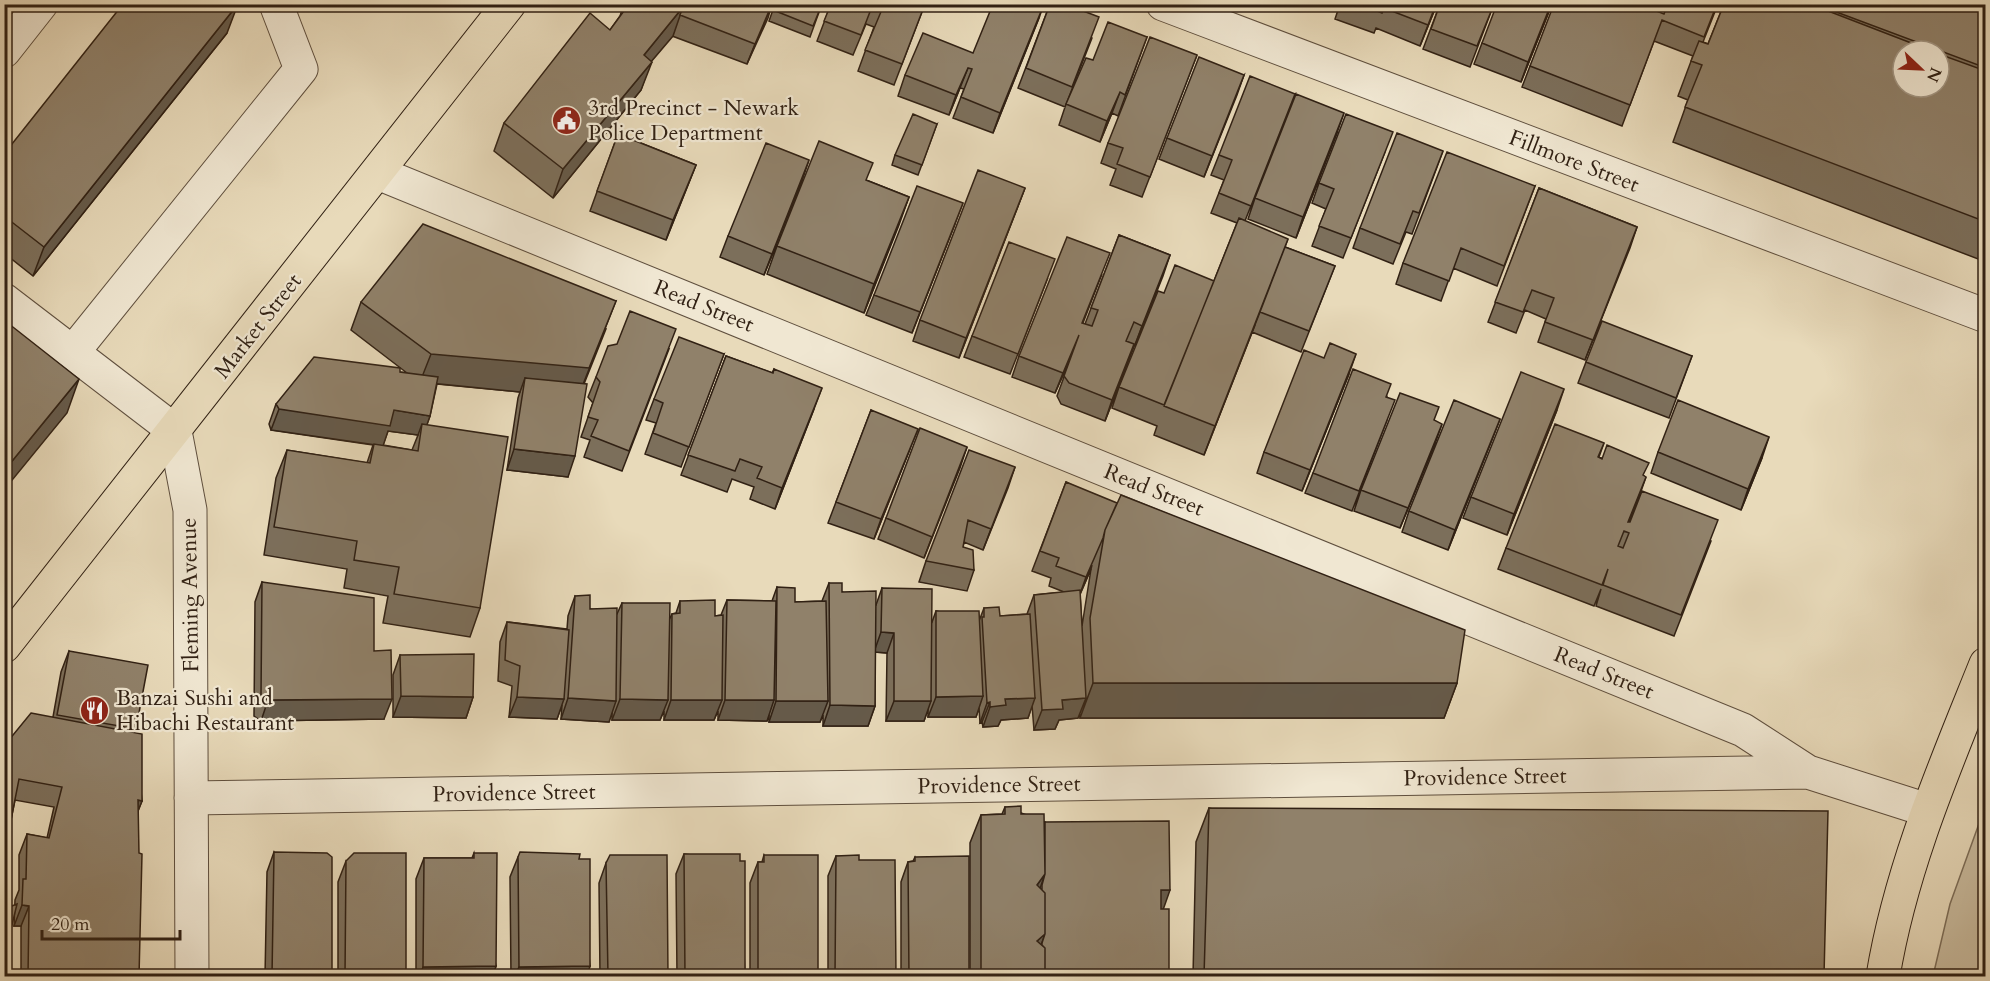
<svg xmlns="http://www.w3.org/2000/svg" width="1990" height="981" viewBox="0 0 1990 981" font-family="Cardo,serif">
<rect width="100%" height="100%" fill="#e8daba"/>
<filter id="stains"><feTurbulence type="fractalNoise" baseFrequency=".00333" numOctaves="4"/><feColorMatrix values="0 0 0 0 .2 0 0 0 0 .09 0 0 0 0 .02 0 0 0 .5 -.17"/></filter>
<radialGradient id="worn" r=".72"><stop offset=".6" stop-color="#630" stop-opacity="0"/><stop offset="1" stop-color="#630" stop-opacity=".3"/></radialGradient>
<path fill="#c9bb9e" stroke="#7d6e59" stroke-width="1.5" d="M1985,807V976H1933L1950,904Z"/>
<g fill="none" stroke-linecap="round" stroke-linejoin="round">
<defs>
<path id="minor" d="M1163,4L1986,316
M4,51L41,4
M378,173L1743,730L1808,772L1927,810
M4,300L175,431L190,510L192,976
M73,352L301,69L276,4
M191,798L1808,772"/>
<path id="major" d="M4,646L509,4
M1883,976C1901,867 1945,766 1986,664"/>
</defs>
<use href="#minor" stroke="#5f4f3e" stroke-width="35"/>
<use href="#major" stroke="#312114" stroke-width="35"/>
<use href="#minor" stroke="#f0e7d2" stroke-width="33"/>
<use href="#major" stroke="#e8daba" stroke-width="33"/>
</g>
<path fill="#7c6f5b" stroke="#312114" stroke-width="1.5" fill-rule="evenodd" d="M421,4H432L428,10Z
M624,4H772L747,64L672,36L651,61L641,90L553,198L494,151L504,123L610,30L620,16Z
M775,4H822L810,37L769,21Z
M831,4H925L894,85L858,71L874,27L866,24L853,55L817,41Z
M1050,4L1092,38L1065,107L1018,88Z
M1316,4H1329L1327,9Z
M1340,4H1437L1420,46L1376,28L1374,33L1335,19Z
M1440,4H1494L1470,67L1423,49Z
M1552,4L1521,82L1474,64L1482,43Z
M1668,4H1718L1703,42L1708,44L1724,4H1982L1986,7V262L1673,142L1688,100L1678,96L1693,56L1654,41L1622,126L1522,87L1530,66L1664,14ZM1903,51H1939V87Z
M1039,18L993,133L953,118L964,89L960,88L949,115L898,96L905,75L973,53Z
M227,33L33,276L4,253V154Z
M1147,37L1118,116L1112,113L1100,142L1059,125L1066,104L1093,60Z
M1197,55L1142,197L1110,185L1116,169L1101,163L1108,143Z
M1244,75L1204,177L1159,159L1167,138Z
M1295,94L1245,221L1285,247L1335,266L1301,352L1252,332L1255,325L1204,455L1154,435L1157,426L1112,408L1119,387L1164,293L1214,281L1237,223L1211,213L1224,180L1211,175L1219,155Z
M937,124L918,175L892,165L895,155Z
M1337,133L1296,238L1248,219L1255,198Z
M618,134L696,165L666,240L590,211Z
M1443,151L1412,234L1406,232L1393,264L1353,248L1360,228Z
M1385,152L1343,258L1312,246L1326,209L1312,203L1319,183Z
M866,180L909,197L864,313L767,274L777,246Z
M802,181L764,275L720,257L728,236Z
M1535,186L1497,286L1453,268L1441,301L1396,284L1403,263Z
M1025,188L959,358L913,341L920,320Z
M1539,188L1637,227L1585,360L1538,342L1546,319L1525,310L1516,333L1488,322Z
M955,224L912,333L866,315L874,295Z
M1119,235L1170,255L1105,421L1061,404L1057,396L1072,355L1055,393L1012,377L1019,356L1102,274L1083,323L1085,324Z
M1047,280L1010,374L964,357L972,336Z
M361,302L606,329L584,384L568,477L507,470L518,398L520,392L437,384L430,416L427,424L480,608L470,637L383,623L388,596L344,588L347,569L264,555L276,478L287,450L367,463L373,445L271,430L269,424L276,404L400,372L407,373L351,330ZM388,431L418,435L412,450L383,445Z
M669,349L622,471L584,457L590,440L581,437L593,403L588,397L596,377Z
M724,354L681,467L645,454L656,423L646,420L654,399Z
M726,356L772,373L774,369L814,409L775,509L750,499L754,487L732,479L727,492L681,475Z
M1692,356L1669,418L1578,383L1586,362Z
M1349,374L1302,491L1257,473L1264,452Z
M1387,397V420L1352,511L1305,493L1313,473Z
M871,410L910,449L874,539L828,523Z
M1557,410L1507,535L1463,518L1471,497Z
M1500,419L1448,550L1402,532L1409,511Z
M1434,420L1435,444L1400,528L1354,511L1361,490Z
M1604,443L1599,457L1644,476L1639,497L1629,522L1711,541L1674,636L1596,606L1601,589L1594,606L1498,569L1506,548Z
M967,447L924,558L878,539L886,518Z
M1658,452L1762,458L1741,510L1651,473Z
M1015,467L983,550L964,542L963,547L974,570L967,591L919,582L926,561Z
M1066,482L1457,683L1444,718H1080V714L1078,718L1059,720L1055,729L1034,730L1032,705L1028,718L1001,720L998,726L983,727L982,722L980,723L979,708L976,717H928V709L924,721H886L887,653L875,652V706L868,726H823V715L820,722H769V715L767,721L718,720V711L714,720H664V711L660,720H612V712L609,722L561,719L562,705L557,719L509,717L512,686L498,681L500,642L507,622L567,629L568,616L575,596L590,609L617,614L622,603L669,620L672,614L676,613L680,601L715,616L721,615L727,600L772,601L777,587L795,602L822,601L829,583L842,592L876,605L882,588L932,622L936,611L979,621L984,608L1000,616L1027,614L1034,595L1064,592L1049,586L1051,578L1032,571ZM1091,569L1082,626L1080,594Z
M262,582L374,651L384,719L261,721L254,716L255,602Z
M69,651L136,729L135,733L142,801L138,811L139,976H21V926H14L15,900L19,890V855L27,834L47,838L54,807L15,800L9,830L4,841V746L53,717L61,672Z
M400,655L473,697L466,718L393,717V675Z
M1005,807L1045,822L1163,909L1169,976H970V843L981,815L1002,814Z
M1209,808L1824,976H1193L1196,842Z
M274,852L332,976H265L267,872Z
M474,853L496,966L493,976H416V879L424,858H472Z
M684,854L740,861L745,976H677L676,874Z
M764,855L818,976H750V883L758,862H762Z
M836,856L859,860L896,976H828V876Z
M518,857L579,859L590,966L587,976H511L510,877Z
M915,857L969,976H901V882L908,862L913,861Z
M346,861L406,976H338V882Z
M606,863L668,976H600L599,883Z"/>
<path fill="#655a4a" stroke="#312114" stroke-width="1.5" d="M238,4L227,33L33,276L44,247Z
M772,4L768,18L747,64L755,44Z
M1044,4L1039,18L993,133L1000,113Z
M1436,4H1437L1420,46Z
M1551,4H1552L1521,82L1528,62Z
M683,7L673,36L633,83L644,55Z
M652,62L641,90L553,198L563,169Z
M968,68L960,88L949,115L956,95Z
M1244,75L1237,95L1204,177L1212,156Z
M1120,92L1112,113L1100,142L1107,121Z
M1344,113L1337,133L1296,238L1303,217Z
M809,160L802,181L764,275L772,254Z
M696,165L666,240L673,220Z
M1025,188L1017,209L959,358L966,338Z
M909,197L899,225L864,313L874,284Z
M963,203L955,224L912,333L920,312Z
M1637,227L1630,248L1585,360L1593,340Z
M1288,239L1260,312L1204,455L1215,426Z
M1170,255L1163,276L1135,346L1142,326Z
M616,301L578,397L525,378L520,392L420,382L431,354Z
M1079,335L1072,355L1055,393L1063,373Z
M1134,344L1127,364L1105,421L1112,400Z
M1356,354L1349,374L1302,491L1310,470Z
M79,379L67,413L4,490V471Z
M822,388L814,409L775,509L782,488Z
M1564,389L1557,410L1507,535L1514,514Z
M279,409L394,410L430,416L423,436L422,424L418,435L388,431L383,446L271,430Z
M1500,419L1492,440L1448,550L1455,530Z
M1442,424L1435,444L1400,528L1408,508Z
M918,429L874,539L881,519Z
M1769,437L1762,458L1741,510L1748,489Z
M967,447L960,468L924,558L932,537Z
M514,449L575,456L568,477L507,470Z
M1015,467L1008,488L983,550L991,529Z
M1646,477L1639,497L1625,532L1628,522Z
M1092,565L1091,569L1079,597L1086,577Z
M881,632L894,633L887,653L874,652Z
M1093,683H1457L1444,718H1080Z
M401,696L473,697L466,718L393,717Z
M983,696L976,717H928L936,697Z
M517,697L564,699L557,719L509,717Z
M568,698L616,701L609,722L561,719Z
M1035,698L1028,718L1001,720L998,726L983,727L990,707L1005,699Z
M1086,698L1078,718L1059,720L1055,729L1034,730L1042,710L1062,700Z
M392,699L384,719L261,721L268,700Z
M620,699L668,700L660,720H612Z
M671,700H722L714,720H664Z
M725,700H774L767,721L718,720Z
M776,701H828L820,722H769Z
M894,701H931L924,721H886Z
M990,702L982,722L980,723L987,703Z
M830,705L875,706L868,726H823Z
M138,800L142,801L134,821Z
M1045,874L1035,903L1037,885Z
M1161,890H1170L1163,910L1153,911Z
M22,905L29,906L21,926H14Z
M1045,934L1035,962L1037,941Z
M496,966L493,976H420L423,967Z
M590,966L587,976H515L519,967Z"/>
<path fill="#90816a" stroke="#312114" stroke-width="1.5" fill-rule="evenodd" d="M123,4H238L44,247L4,216V154Z
M629,4H676L683,7L644,55L652,62L563,169L504,123L590,13L610,30Z
M676,4H772L755,44L680,15L683,7Z
M775,4H822L813,26L773,10Z
M831,4H873L861,35L824,21Z
M876,4H925L902,64L865,50L883,7Z
M993,4H1044L1000,113L961,97L972,69L968,68L956,95L905,75L923,33L973,53Z
M1050,4H1065L1099,17L1072,87L1026,68Z
M1360,4H1436L1428,25L1384,8L1382,13Z
M1440,4H1494L1477,46L1431,29Z
M1497,4H1551L1528,62L1482,43Z
M1554,4H1639L1664,14L1668,4H1717L1704,37L1662,20L1630,105L1530,66Z
M1724,4H1810L1932,51H1903V87H1939V54L1986,71V222L1685,107L1702,65L1691,61L1699,41L1708,44Z
M1815,4H1982L1986,7V68Z
M1108,22L1147,37L1125,95L1120,92L1107,121L1066,104L1086,58L1093,60Z
M1150,37L1197,55L1150,177L1117,164L1123,148L1108,143Z
M1199,57L1244,75L1212,156L1167,138Z
M1250,76L1295,94L1251,206L1219,193L1232,160L1219,155Z
M1296,94L1344,113L1303,217L1255,198Z
M913,114L937,124L922,165L895,155Z
M1346,114L1393,132L1351,238L1319,226L1334,189L1319,183Z
M1397,133L1443,151L1419,213L1413,211L1400,244L1360,228Z
M618,134L696,165L673,220L597,191Z
M819,141L873,163L866,180L909,197L874,284L777,246Z
M766,143L809,160L772,254L728,236Z
M1447,152L1535,186L1504,266L1461,248L1449,281L1403,263Z
M978,170L1025,188L966,338L920,320Z
M917,186L963,203L920,312L874,295Z
M1539,188L1637,227L1593,340L1545,322L1554,298L1532,290L1523,312L1495,302Z
M1239,218L1288,239L1215,426L1164,406Z
M423,224L616,301L589,368L431,354L361,302Z
M1119,235L1170,255L1142,326L1134,322L1126,341L1134,344L1112,400L1069,383L1064,376L1079,335L1063,373L1019,356L1067,237L1110,253L1082,323L1092,326L1098,310L1091,308Z
M1009,242L1055,259L1018,354L972,336Z
M1285,247L1335,266L1309,331L1260,312Z
M1175,265L1214,281L1164,405L1119,387L1158,291L1164,293Z
M630,311L676,329L629,451L591,436L598,420L588,417L600,382L596,377L608,346L617,344Z
M4,320L79,379L4,471Z
M1602,321L1692,356L1676,398L1586,362Z
M679,337L724,354L689,447L653,433L663,403L654,399Z
M1330,343L1356,354L1310,470L1264,452L1304,350L1324,358Z
M726,356L773,373L774,369L822,388L782,488L757,478L762,467L740,459L735,471L688,455Z
M314,357L400,368V372L438,377L430,416L394,410L390,426L279,409L276,404Z
M1353,369L1391,384L1386,397L1395,400L1359,491L1313,473Z
M1521,372L1564,389L1514,514L1471,497Z
M525,378L587,384L575,456L514,449Z
M1400,393L1439,407L1434,420L1442,424L1408,508L1361,490Z
M1454,400L1500,419L1455,530L1409,511Z
M1678,400L1769,437L1748,489L1658,452Z
M871,410L918,429L881,519L836,502Z
M422,424L508,437L480,608L394,594L399,567L354,560L357,541L274,527L287,450L370,463L374,444L418,451Z
M1555,424L1604,443L1598,457L1602,459L1607,445L1649,463L1643,475L1646,477L1628,522H1630L1642,491L1718,520L1681,615L1603,585L1608,569L1602,585L1506,548ZM1624,531L1629,533L1623,548L1618,546Z
M920,428L967,447L932,537L886,518Z
M969,450L1015,467L991,529L968,520L963,547L973,550L974,570L926,561Z
M1066,482L1117,503L1105,530L1103,538L1086,577L1056,566L1059,558L1040,551Z
M1121,495L1465,630L1457,683H1093L1090,618L1105,530Z
M262,582L374,598V651L391,650L392,699L268,700L261,696Z
M829,583H842V592L876,591L875,706L830,705Z
M777,587L795,588V602L826,601L828,701H776Z
M882,588L932,589L931,701H894V633L881,632Z
M1080,590L1086,698L1062,700L1063,709L1042,710L1034,595Z
M590,595V609L617,608L616,701L568,698L575,596Z
M715,600V616L723,615L722,700H671L672,614L680,613V601Z
M727,600L776,601L774,700H725Z
M622,603H670L668,700L620,699Z
M999,607L1000,616L1030,614L1035,698L1005,699L1006,705L990,707V702L987,703L982,617H984V608Z
M936,611H979L983,696L936,697Z
M507,622L569,630L564,699L517,697L520,666L505,660Z
M69,651L148,665L136,729L57,715Z
M474,654L473,697L401,696L400,655Z
M31,713L142,734V801L138,800L139,853L142,854L139,976H28L29,906L22,905L23,879H26L27,834L49,838L62,787L19,779L9,830L4,829V746Z
M1021,806V814H1044L1045,874L1037,885L1045,893V934L1037,941L1045,948V976H981V815L1005,814V807Z
M1209,808L1828,811L1824,976H1204Z
M1169,821L1170,890H1161V909H1169V976H1045V948L1042,945V943L1045,934V893L1042,890V885L1045,874V822Z
M274,852L327,853L332,857V976H272Z
M520,852L580,854L579,859H590V966L519,967L518,857Z
M354,853H406V976H345L346,861Z
M474,853H497L496,966L423,967L424,858H474Z
M684,854H740V861H745V976H685Z
M610,855H667L668,976H608L606,863Z
M764,855H818V976H758V862H764Z
M859,855V860H895L896,976H835L836,856Z
M969,856V976H909L908,862L915,861V857Z
M4,862L8,866L4,870Z
M17,904L4,958V909Z"/>
<defs>
<symbol id="civic-disc" viewBox="-11 -11 22 22"><circle r="9.5" fill="#8f2418" stroke="#f0e7d2"/><path d="M-.6-6.5H3V-4.5H.6V-3L4-1V1h2V6H-6V1h2V-1L-.6-3ZM-1.2 2.5V6h2.4V2.5Z" fill="#fff"/></symbol>
<symbol id="restaurant-disc" viewBox="-11 -11 22 22"><circle r="9.5" fill="#8f2418" stroke="#f0e7d2"/><path d="M-5-6h1v4h1v-4h1v4h1v-4h1v5L-1.5 .5V6h-2V.5L-5-1ZM5-6V6H3V1.5H1.5Q1.5-4 5-6Z" fill="#fff"/></symbol>
</defs>
<g fill-rule="evenodd">
<use href="#civic-disc" x="550" y="104" width="33" height="33"/>
<use href="#restaurant-disc" x="78" y="694" width="33" height="33"/>
</g>
<g text-anchor="middle" dominant-baseline="central" stroke-width="4.5" stroke-linejoin="round" paint-order="stroke">
<g font-size="22" fill="#312114" stroke="#f0e7d2" text-anchor="start">
<text x="588" y="108">3rd Precinct - Newark<tspan x="588" dy="25">Police Department</tspan></text>
<text x="116" y="698">Banzai Sushi and<tspan x="116" dy="25">Hibachi Restaurant</tspan></text>
</g>
<g font-size="22" fill="#312114" stroke="#f0e7d2">
<text transform="translate(1574 161) rotate(21)">Fillmore Street</text>
<text transform="translate(704 306) rotate(22)">Read Street</text>
<text transform="translate(258 326) rotate(-52)">Market Street</text>
<text transform="translate(1154 490) rotate(22)">Read Street</text>
<text transform="translate(190 595) rotate(-91)">Fleming Avenue</text>
<text transform="translate(1604 673) rotate(22)">Read Street</text>
<text transform="translate(1485 777) rotate(-1)">Providence Street</text>
<text transform="translate(999 785) rotate(-1)">Providence Street</text>
<text transform="translate(514 793) rotate(-1)">Providence Street</text>
</g>
</g>
<rect width="1990" height="981" fill="none" stroke="#e8daba" stroke-width="24"/>
<rect x="6" y="6" width="1978" height="969" fill="none" stroke="#312114" stroke-width="3"/>
<rect x="12" y="12" width="1966" height="957" fill="none" stroke="#312114" stroke-width="1.5"/>
<g transform="translate(1921 69) rotate(113)"><circle r="28" fill="#f0e7d2" stroke="#a49886" stroke-width="1.5"/>
<path d="M0-4.5L10 22L0 15L-10 22Z" fill="#8f2418"/>
<text y="-9" font-size="16" font-weight="bold" text-anchor="middle" fill="#312114">N</text>
</g>
<path d="M42 930v9h138v-9" fill="none" stroke="#312114" stroke-width="3"/>
<text x="51" y="930" font-size="18" fill="#312114" stroke="#f0e7d2" stroke-width="4.5" paint-order="stroke">20 m</text>
<rect width="100%" height="100%" filter="url(#stains)"/>
<rect width="100%" height="100%" fill="url(#worn)"/>
</svg>
